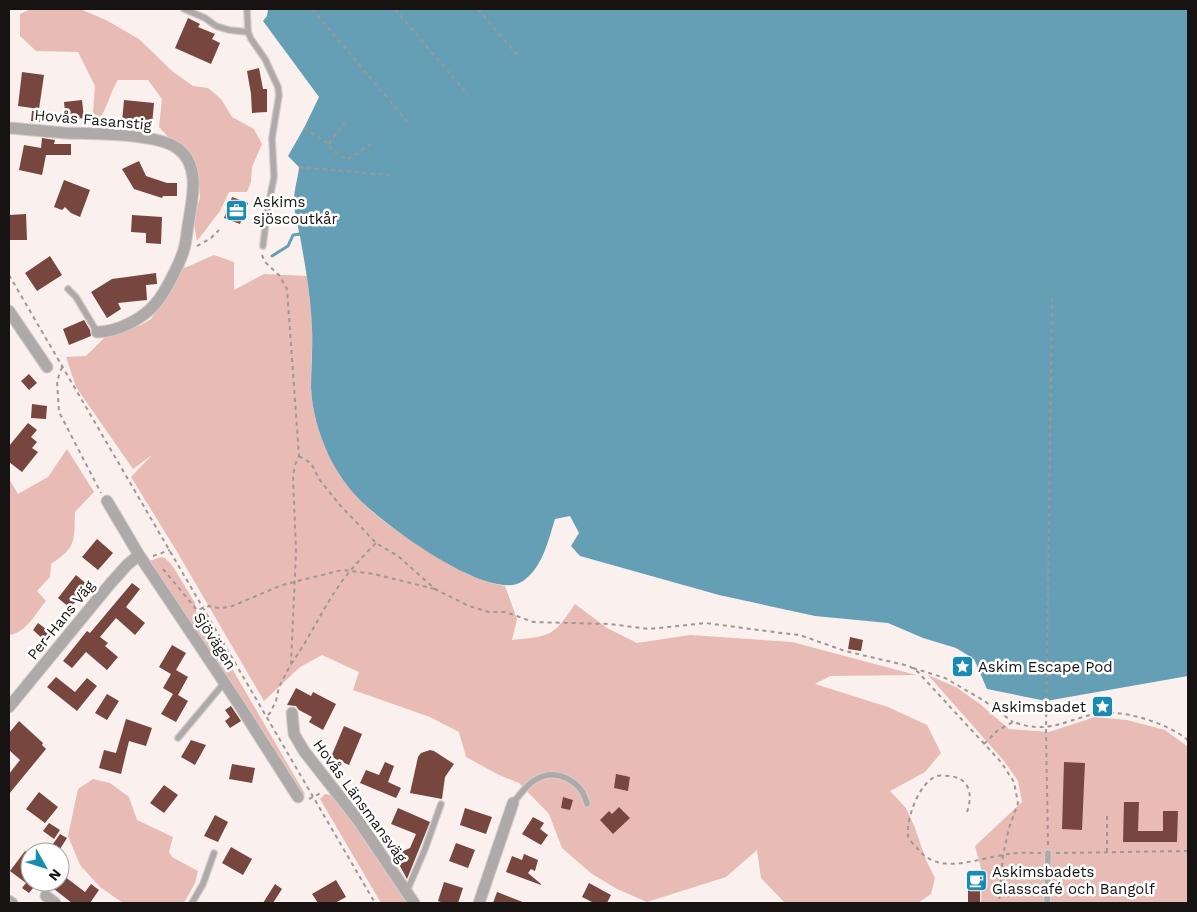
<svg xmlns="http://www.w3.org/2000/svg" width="1197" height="912" viewBox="0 0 1197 912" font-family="'Work Sans',sans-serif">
<rect width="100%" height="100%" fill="#faf0ee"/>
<path fill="#e8bcb4" d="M31,9H80L106,20L139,39L172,71L193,86L208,88L221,99L232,117L254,129L262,144L252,167L251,182L247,192H229L220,211L197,241L193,219L200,198L197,168L159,127L162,99L148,80H118C108,95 107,116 92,125L95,86L78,52L36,51L20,36V14Z
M214,255L234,262V290L264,274L307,276C309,294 312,312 312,329C313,349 310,370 311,390C314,432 333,473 362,502C377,518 396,530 414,542C443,561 471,580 505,586L517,619L512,640C551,636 553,637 575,604L607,628L637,643L690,635L792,642L916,675L830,676L815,684L888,707L927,725L941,753L925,772L890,791L906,808L915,828L926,860L935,878L931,894L918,903H785L761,878L757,850L726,877L647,902L617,889L592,874L562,848L549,814L519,783L499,775L466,757L459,732L430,717L353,690L359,672L322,655L300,667L264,701L176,550L131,477L152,455L133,469L76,387L66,357L86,356L106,336L141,325L151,319L172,287L180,268L187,267Z
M67,449L94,492L75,512C74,541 77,547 51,564L50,577L37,591L46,601C36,613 26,633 9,635V479L18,494L48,477Z
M161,557L165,558L172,565L195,603L196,612L205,622L305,794L302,797L149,561Z
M928,675L956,687L980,704L1009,729L1049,732L1095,717L1127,720L1165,730L1188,747V903H981L982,872L975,846L1022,802L1018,781L1004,761Z
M93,779L110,783L129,797L137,820L173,837L169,852L172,857L198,871L195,883L184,903H123L100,887L80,865L68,836L78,789Z
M325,794L335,796L376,855L407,903H381L320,799Z"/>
<path fill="#659fb6" d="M268,9H1188V676L1046,701L987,689L974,659L956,648L923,638L888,623L815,616L719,595L580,556L571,546L579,533L570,516L555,519C548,541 543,567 523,581C491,604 387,526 363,503C349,490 336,471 328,454C319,434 312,411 311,388C311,368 313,348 312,328C311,299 306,270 301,242C299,229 294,214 294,201C294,190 298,178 299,167L288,156L304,128L319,97L263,21L267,16Z"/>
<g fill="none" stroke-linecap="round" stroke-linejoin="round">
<path stroke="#659fb6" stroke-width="3" d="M272,256L288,246L293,235L300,234"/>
</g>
<path fill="#77463f" d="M188,18L200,24L198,27L215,34L212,39L220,43L211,64L175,48Z
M259,68L263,89H267V112L252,113L251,94L247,71Z
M22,72L44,75L39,109L18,106Z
M82,100L84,118L66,120L64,102Z
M124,100L154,103L152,125L122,122Z
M32,111H42L41,122L31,121Z
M42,138L55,140L54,144H71V155H46L42,175L19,170L24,145L41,148Z
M139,161L146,176L167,183H177V196H163L162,198L134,189L122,169Z
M64,180L90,190L80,217L71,213L65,207L62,210L54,207Z
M232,197L248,203L240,224L224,218Z
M26,214L27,240H9V215Z
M132,215L162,217L161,244L146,243V233L131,232Z
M50,256L62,275L37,291L25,273Z
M156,273L157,284L146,285L147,300L118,303L121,309L107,318L91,292L112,279Z
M84,320L90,330L91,336L69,345L63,329Z
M29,374L37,383L29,390L21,381Z
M32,404L47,406L46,419L31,418Z
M28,423L37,430L31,437L37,442L32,448L38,452L22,472L9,462V446Z
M97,539L113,553L98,570L82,557Z
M76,575L89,586L70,608L58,598Z
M132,583L140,589L126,607L145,623L135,635L116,618L100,637L108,643L105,646L118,657L107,670L86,652L72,668L63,661L87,631L90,633Z
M38,623L50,632L44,640L33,630Z
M850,637L863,640L861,651L848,649Z
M172,645L186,653L176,670L188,677L178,695L188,701L176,722L161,714L173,694L163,688L171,674L159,667Z
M56,677L75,692L87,678L97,686L77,711L47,687Z
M296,688L311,696L313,692L336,704L323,730L309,722L312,717L299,710L296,706L287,705Z
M107,694L119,701L107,720L95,713Z
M231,706L241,721L230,728L225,721L230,717L225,710Z
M126,719L152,728L146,746L129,741L121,774L99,768L104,750L116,753Z
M19,721L43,743L42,745L46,749L9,794V774L20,760L9,750V733Z
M344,726L362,734L349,765L331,757Z
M191,740L206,745L195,765L181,757Z
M430,750L434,751L454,764L445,777L442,799L410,793L418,757L421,753Z
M385,762L394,766L388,782L401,788L396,798L360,783L366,770L379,775Z
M1064,762L1085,763L1082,830L1062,829Z
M232,764L255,768L252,783L229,779Z
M616,774L630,777L628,791L614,788Z
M164,785L178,795L164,813L150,803Z
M39,792L58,807L45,823L26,809Z
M563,797L573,800L570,810L561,808Z
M1124,802H1139L1138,831H1163V811H1178L1177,842H1123Z
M619,807L630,818L613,834L600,820L609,811L612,814Z
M398,808L430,822L407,879L394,855L410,848L416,834L391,824Z
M465,808L492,817L486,834L460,825Z
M215,815L228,822L218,842L204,836Z
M533,817L544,823L540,829L548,835L541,845L522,834Z
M49,823L60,830L54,839L43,831Z
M60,834L67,838L60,849L53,844Z
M456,843L475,850L468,868L449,861Z
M231,847L252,859L243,875L222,863Z
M25,851L30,855V882H38L29,893L22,888L26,883L10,871Z
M524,854L538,860L535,871L531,869L528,873L541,884V885L506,872L512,856L522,860Z
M60,873L85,892L91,884L99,890L90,903H72L45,882H60Z
M968,875H980V903H968Z
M336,880L346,897L335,903H318L312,894Z
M444,882L463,888L458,903H444L438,901Z
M589,883L611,895L607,903H594L582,897Z
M275,884L282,889L273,903H263Z
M497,892L525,903H493Z"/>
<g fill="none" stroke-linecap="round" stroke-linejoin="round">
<defs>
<path id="service" d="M184,9L205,18L216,26L229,30L248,32
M247,9L248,32L251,39L265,59L278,87L279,95L272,138L274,177L267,212L263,246
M68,289L76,297L97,332
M178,738L224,683
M513,803C519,796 526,785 535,780C556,767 582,781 587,804
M407,891L425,849L441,804
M192,903L203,884L214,853
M1047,903L1048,853"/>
<path id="minor" d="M9,128C28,129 47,132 65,133C93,134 156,133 177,148C200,164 193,196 189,219C187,229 187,239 184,249C181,261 165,293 156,303C143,319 117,332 97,332
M9,311L47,367
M107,501L139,555L238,703L298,797
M9,707L110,584L127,565L139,555
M292,713L294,734L304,751L358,820L414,903
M46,896L55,903
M9,901L12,903
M479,903L513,803"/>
</defs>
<use href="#service" stroke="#d6cdcb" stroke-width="8"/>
<use href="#minor" stroke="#d6cdcb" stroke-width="13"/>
<path stroke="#9f9796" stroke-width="2" stroke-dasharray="4 4" stroke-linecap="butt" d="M312,9L407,121
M395,9L468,95
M478,9L518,56
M304,128L329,144L330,148L347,160L371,144
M329,144L345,122
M299,167L389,175
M197,246L211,238L219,230
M262,255L265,262L279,275L287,289L299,456L295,465L293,476L296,552L291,664L279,687L276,701L270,713L267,716
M9,275L375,903
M62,367L57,381L59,412L101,493
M299,456L311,463L319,479L339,504L376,543L398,556L435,589L469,606L489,612H506L533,622L610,624L649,629L706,623L781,633L800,635L845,651L909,666L917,671L1001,762L1014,782L1018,803L1009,828L1003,855L999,903
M153,556L170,550
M163,569L197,610L209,606L219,608L230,607L282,585L342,570L374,574L435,589
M291,664C309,639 322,610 340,584C351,569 363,556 376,543
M913,668L945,678L983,700L1013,722
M984,744L998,730L1013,722C1048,734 1061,722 1094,714C1121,708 1167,723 1188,740
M309,799L323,792
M967,812C973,795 970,777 948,776C945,776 940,775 937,776C919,782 906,819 908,836C909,840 914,845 917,848C938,876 975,859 1003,855C1015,852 1028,853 1041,853
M1048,845L1046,732L1052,298
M1107,852V816
M1056,853L1188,851"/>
<use href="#service" stroke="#aeaaa9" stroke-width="5.5"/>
<use href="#minor" stroke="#aeaaa9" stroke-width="11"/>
</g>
<defs>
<symbol id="office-square" viewBox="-11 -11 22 22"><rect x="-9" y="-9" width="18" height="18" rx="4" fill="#188cb0" stroke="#fff"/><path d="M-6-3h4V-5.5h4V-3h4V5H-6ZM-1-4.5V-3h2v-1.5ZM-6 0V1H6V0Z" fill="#fff"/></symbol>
<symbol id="sight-square" viewBox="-11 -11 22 22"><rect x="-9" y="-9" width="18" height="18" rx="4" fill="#188cb0" stroke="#fff"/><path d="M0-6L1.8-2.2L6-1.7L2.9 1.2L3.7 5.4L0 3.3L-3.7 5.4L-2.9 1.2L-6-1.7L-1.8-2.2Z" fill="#fff"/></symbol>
<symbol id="cafe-square" viewBox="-11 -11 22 22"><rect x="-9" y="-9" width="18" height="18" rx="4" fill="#188cb0" stroke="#fff"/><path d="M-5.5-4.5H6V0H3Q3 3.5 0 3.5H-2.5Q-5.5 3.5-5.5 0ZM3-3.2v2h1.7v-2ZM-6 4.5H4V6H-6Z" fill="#fff"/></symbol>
</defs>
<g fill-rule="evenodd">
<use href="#office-square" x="224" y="198" width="25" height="25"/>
<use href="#sight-square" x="950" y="654" width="25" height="25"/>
<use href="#sight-square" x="1090" y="694" width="25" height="25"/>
<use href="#cafe-square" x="964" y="868" width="25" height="25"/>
</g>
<g text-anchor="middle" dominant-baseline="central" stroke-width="5" stroke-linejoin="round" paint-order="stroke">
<g font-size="15" fill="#171313" stroke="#fff">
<text transform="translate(93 120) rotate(5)">Hovås Fasanstig</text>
<text transform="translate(61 620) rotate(-51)">Per-Hans Väg</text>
<text transform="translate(215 641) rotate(57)">Sjövägen</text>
<text transform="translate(360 801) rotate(54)">Hovås Länsmansväg</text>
</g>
<g font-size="15" fill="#171313" stroke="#fff" text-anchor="start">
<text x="253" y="202">Askims<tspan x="253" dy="17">sjöscoutkår</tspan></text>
<text x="978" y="667">Askim Escape Pod</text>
<text x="1086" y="707" text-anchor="end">Askimsbadet</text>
<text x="992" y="872">Askimsbadets<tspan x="992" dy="17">Glasscafé och Bangolf</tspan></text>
</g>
</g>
<rect width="1197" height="912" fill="none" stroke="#171313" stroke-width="20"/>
<g transform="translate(45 867) rotate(129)"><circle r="24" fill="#ffffff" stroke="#a2a1a1"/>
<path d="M0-4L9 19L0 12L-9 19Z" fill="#188cb0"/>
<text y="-8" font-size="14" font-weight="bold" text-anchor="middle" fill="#171313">N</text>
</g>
</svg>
